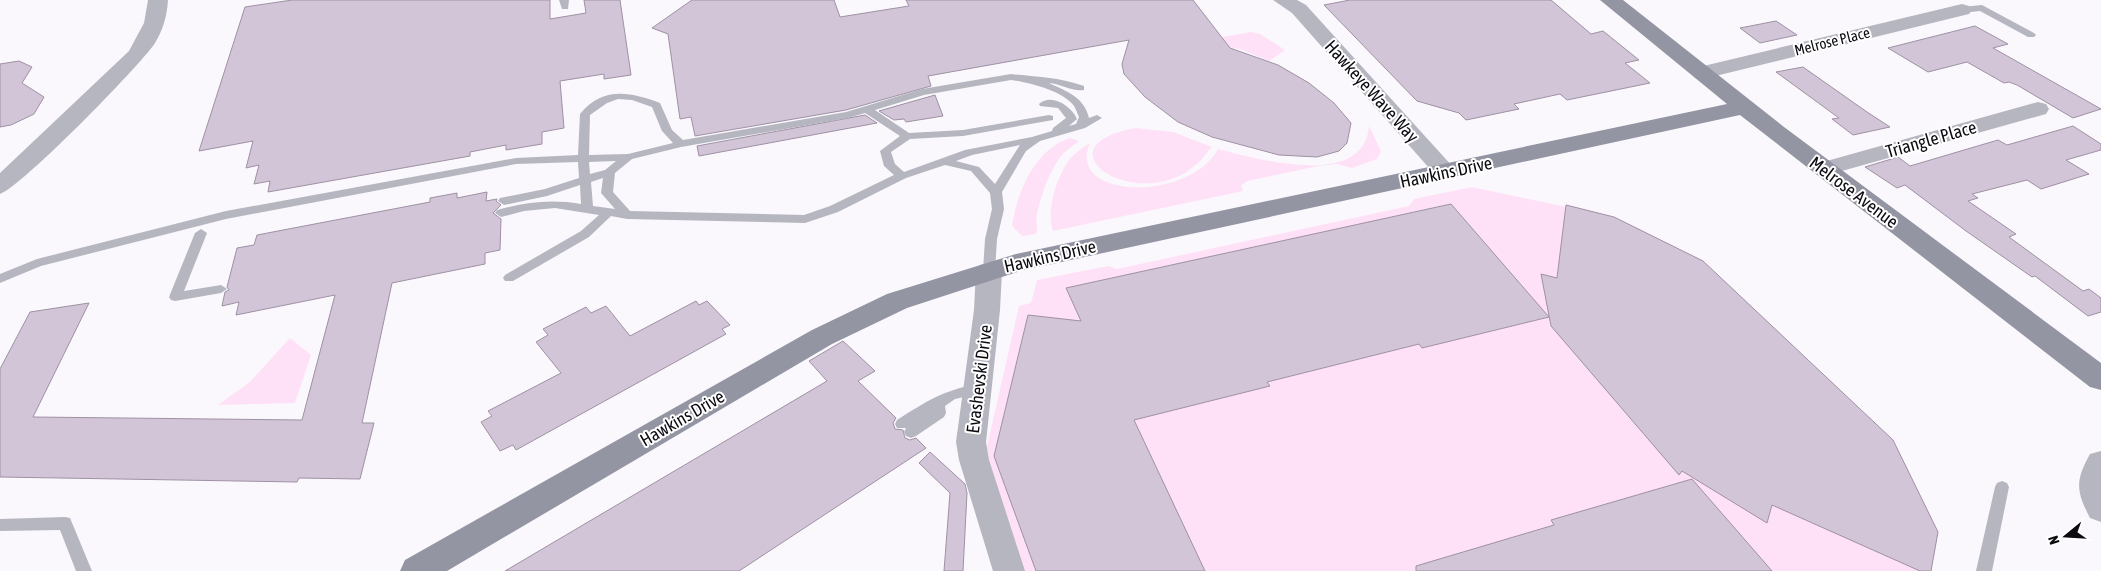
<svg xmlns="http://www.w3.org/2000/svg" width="2101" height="571" viewBox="0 0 2101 571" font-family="'Asap Condensed',sans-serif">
<rect width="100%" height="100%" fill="#faf8fd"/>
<path fill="#fee1f6" d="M1251,32L1260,34L1285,50L1269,61L1240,49L1199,41Z
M1369,126L1381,151L1377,159L1352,168L1337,164L1318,166L1248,181L1241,185L1243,191L1053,231C1046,211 1056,180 1067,163C1072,155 1082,148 1090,143C1065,200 1190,202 1218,149C1257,159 1364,190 1369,126Z
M1135,128L1173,132L1212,147C1207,152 1203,159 1197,164C1138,217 1034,147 1135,128Z
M1070,138L1079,141C1073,146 1065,151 1061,156C1049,172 1041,195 1037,214C1035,221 1039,227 1036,234L1022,236L1012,226C1017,192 1035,149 1070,138Z
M1472,187L1614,217L1703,261L1893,440L1938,532L1931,571H1024L985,455L1019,306L1031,303L1037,280L1108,266L1117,269L1409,206L1414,199Z
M290,338L311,355L295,403L218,405L250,382Z"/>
<path fill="#d3c5d8" stroke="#9e91a3" d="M292,0H550V19L586,13L584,0H620L631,75L604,79V74L560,81L564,128L542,132V144L506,150V145L470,152V156L268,192L270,181L254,184L259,165L246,168L253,141L199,151L245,7Z
M692,0H834L840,17L909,6L906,0H1193L1230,48L1278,65L1309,83L1334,103L1351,123L1347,143L1339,151L1317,157L1279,155L1212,137L1178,122L1145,97L1124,74L1122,64L1129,40L928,76L931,86L846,110L695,136L691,117L680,119L668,34L652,28Z
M1350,0H1551L1591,34L1603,31L1639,60L1625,63L1650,83L1567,100L1560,94L1514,104L1519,109L1466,120L1459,113L1417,101L1324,5Z
M1776,21L1797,35L1760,43L1740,28Z
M1975,26L2008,44L1993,48L2101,109L2073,118L2017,85L2009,82L2004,83L1967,62L1928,72L1888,48Z
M19,61L32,67L22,83L44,97L34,114L11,125L0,127V64Z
M1803,67L1867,112L1890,127L1853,135L1832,119L1839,118L1776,72Z
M935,95L943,116L906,122L904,119L894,120L879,111Z
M865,115L877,123L699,156L697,146Z
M2073,126L2101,144V150L2066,160L2089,174L2041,189L2027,180L1972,194L1978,198L1968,201L2016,234L2009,237L2083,291L2089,289L2101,298V312L2088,316L2035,276L2032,277L1966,231L1905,185L1897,188L1865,167L1898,157L1910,166L1998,140L2007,145Z
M487,192L486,201L497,199L496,201L501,205L493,213L501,219L500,250L485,253V264L392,283L362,423H374L360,479L299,478L297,482L0,477V369L30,312L89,303L33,417L302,420L335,295L236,315L239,302L222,306L225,292L229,290L227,287L237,248L254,245L257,235L430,202V198L457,193V198Z
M1451,204L1549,317L1422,348L1419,344L1267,382L1270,386L1134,420L1205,571H1036L994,456L1028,315L1081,321L1066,288Z
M1566,205L1614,217L1703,261L1893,440L1938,532L1931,571H1920L1772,505L1767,523L1682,471L1679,475L1551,326L1541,274L1557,278Z
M696,301L699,305L707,301L730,325L722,329L726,334L516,450L513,445L500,451L481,422L492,416L488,411L561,373L536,342L548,335L543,329L586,307L591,313L606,306L630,336Z
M843,341L875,371L858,381L896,418L893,423L895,429L903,430L905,438L910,440L916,438L926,448L739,571H505L827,381L809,361Z
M930,452L965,484L967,493L963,571H944L950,493L919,463Z
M1692,479L1772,571H1416V566L1554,525L1551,520Z"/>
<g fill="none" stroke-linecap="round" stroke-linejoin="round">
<path fill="#b5b6bf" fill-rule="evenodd" d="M559,0H569L568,9H562Z
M1982,5L2034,33L2036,35L2034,37H2028L1980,11L1962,13L1957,10L1962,7Z
M1011,74C1037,77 1058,77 1084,86V90C1073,92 1061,84 1049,83C1068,92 1084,97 1089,118L1097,115L1102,118L1085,128L1040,141L1026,151L1002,192L1004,209L997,239L995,271L989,275L983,271L985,239L992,209L990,193L971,171L945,165L906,178L838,212L805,223L627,219L611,216L589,237L513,281H505L503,278L505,275L581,231L599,215L555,208L524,211L501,217L495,213L497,210C527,202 550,199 581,204L580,185L547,196L504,205L498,201L500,198L545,189L579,178L578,162L516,164L226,219L41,266L0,283V274L37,259L226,211L516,158L578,155L580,114C603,86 630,92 660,103L672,130L683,140L846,112L922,89ZM1011,80C1028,82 1064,91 1074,106C1076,109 1077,113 1079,117L1076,124L1069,126L1077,119C1071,106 1052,93 1039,104L1040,106L1058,108L1066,118L1053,128L1052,131L1032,137L965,150L904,172L895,164L891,152L910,139L963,136L1053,120V116L1049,115L963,130L909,133L875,110L924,95ZM618,99L632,100L652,107L662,131L673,143L628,154L589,155L590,115L607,103ZM865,113L900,136L880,151L884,166L894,175L830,206L804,215L630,211L613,192L615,173L632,159L681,147L848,118ZM1020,145L995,184L979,167L956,161L972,155ZM616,161L605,170L590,174L589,162ZM603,178L601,193L615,209L593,206L591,182Z
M201,229L207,233L184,291L221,285L227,289L221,293L175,301L171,300L169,297L195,233Z
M977,384L982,385L984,389L982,393L955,399L945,406L946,413L944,417L916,436L911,438L906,436L904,432L906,428H897L895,424L897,420C925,402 944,390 977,384Z
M2002,481L2007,483L2009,487L1992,571H1976L1995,487L1997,483Z
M65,517L70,518L92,571H76L60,530L0,531V519Z"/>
<path fill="#b5b6bf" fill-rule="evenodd" d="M148,0H168C167,16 163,30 155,43C140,66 20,188 0,194V173L129,51L144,23Z
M1273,0H1297L1306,5L1453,167L1457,172L1453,177L1445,179L1437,177L1292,13Z
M1962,4L1969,6L1972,10L1969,14L1703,79L1695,78L1692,73L1695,68Z
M2038,102L2046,104L2049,109L2046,114L1824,176L1816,174L1812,169L1816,164Z
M989,262L998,265L1002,271L1000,310L986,442L989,460L1025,571H993L959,460L956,442L974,310L976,271L980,265Z
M2101,451V522L2090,518C2076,491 2075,481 2090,454Z"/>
<path fill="#9395a2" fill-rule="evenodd" d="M1600,0H1623L1784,127L2101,363V390L2090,387L1740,115L1020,271L907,308L832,344L447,571H400L405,560L812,330L887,294L1016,254L1727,104Z"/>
</g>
<g text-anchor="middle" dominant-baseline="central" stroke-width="4" stroke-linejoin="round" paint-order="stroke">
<g font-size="15" fill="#0d0a11" stroke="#fff">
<text transform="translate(1832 41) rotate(-14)">Melrose Place</text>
</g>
<g font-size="18" fill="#0d0a11" stroke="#fff">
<text transform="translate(1372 91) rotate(48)">Hawkeye Wave Way</text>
<text transform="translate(1931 139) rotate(-16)">Triangle Place</text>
<text transform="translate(1446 172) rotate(-12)">Hawkins Drive</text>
<text transform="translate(1854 192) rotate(37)">Melrose Avenue</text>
<text transform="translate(1050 256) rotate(-13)">Hawkins Drive</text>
<text transform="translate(979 379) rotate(-83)">Evashevski Drive</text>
<text transform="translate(682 418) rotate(-30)">Hawkins Drive</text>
</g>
</g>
<g transform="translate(2066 536) rotate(252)" stroke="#ffffff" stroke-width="4" paint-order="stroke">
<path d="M0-4L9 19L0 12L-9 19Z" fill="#0d0a11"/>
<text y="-8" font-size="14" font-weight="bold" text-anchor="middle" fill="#0d0a11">N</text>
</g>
</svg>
